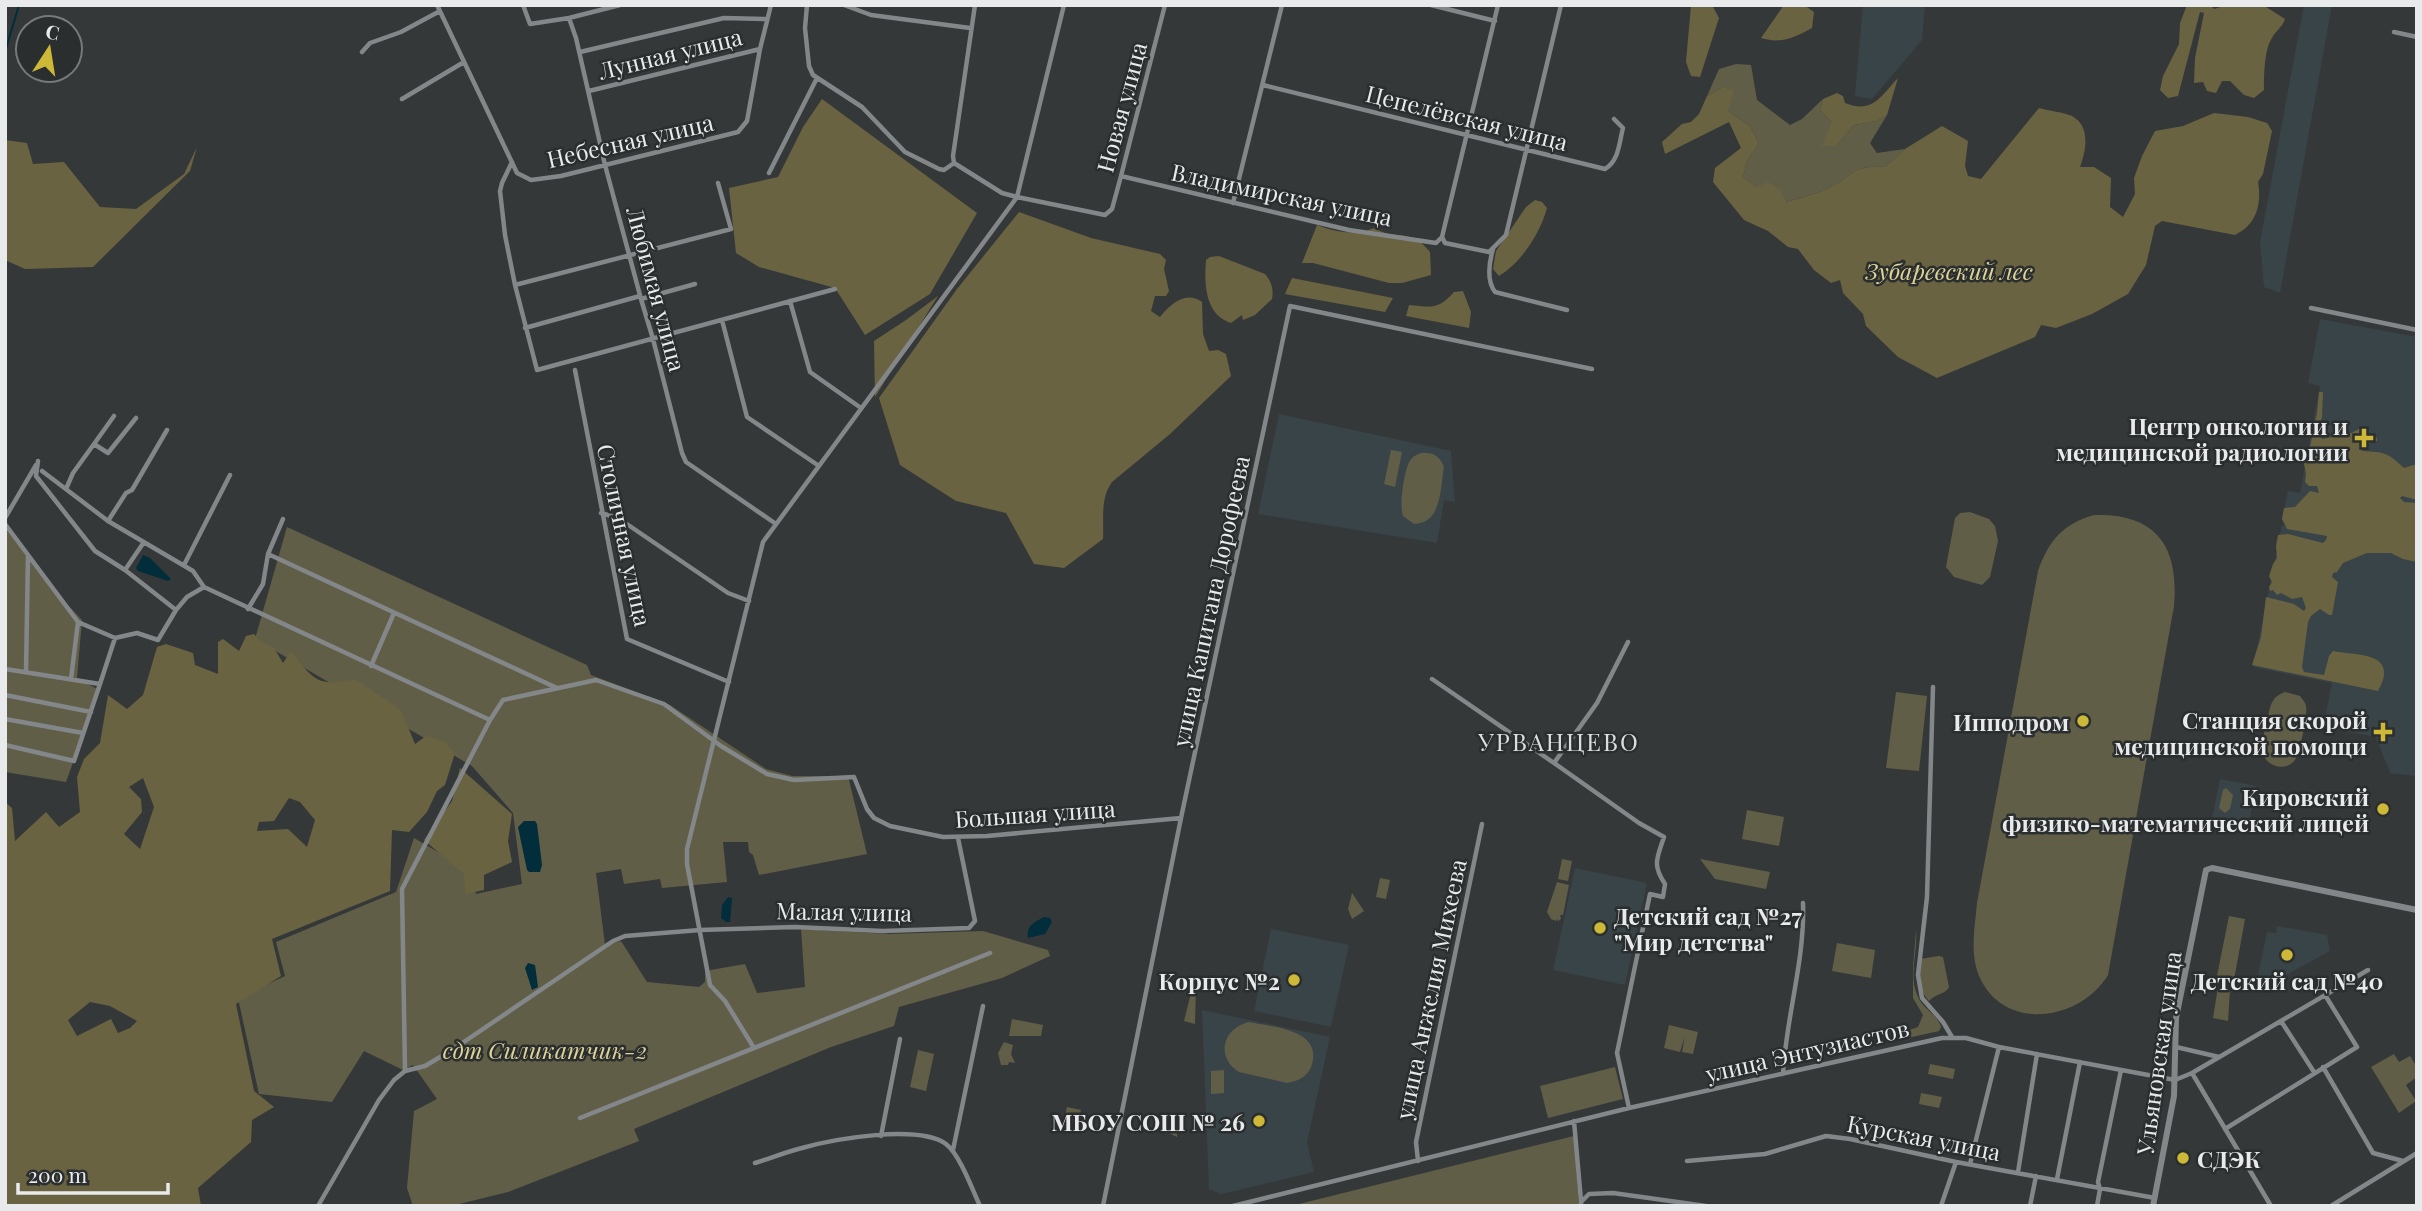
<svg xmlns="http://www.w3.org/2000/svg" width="2422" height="1211" viewBox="0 0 2422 1211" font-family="'Playfair Display',serif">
<rect width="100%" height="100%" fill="#353839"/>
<path fill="#394448" d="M1863,5H1925L1922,40L1872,99L1855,96Z
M2304,5H2332L2280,293L2264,287L2260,242Z
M2320,319L2417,337V545L2282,519L2288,491L2300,493L2320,386L2308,383Z
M1279,414L1451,451L1455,502L1444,500L1437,543L1258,514Z
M2282,525L2417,552V776L2390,773L2376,737L2323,727L2332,683L2253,667Z
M2220,779L2256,786L2249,823L2212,819Z
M1575,868L1647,883L1625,985L1553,970Z
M2277,926L2327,935L2330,951L2275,981L2265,979L2258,975L2267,932L2276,933Z
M1271,929L1349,945L1331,1027L1254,1011Z
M1202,1010L1330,1037L1307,1142L1314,1172L1221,1194L1209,1189Z"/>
<path fill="#615e48" d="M1736,64L1751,65L1757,100L1790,125L1802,119L1823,99L1820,110L1831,121L1823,145L1836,146L1854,125L1877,121L1887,115L1870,143L1877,153L1905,149L1885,167C1851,165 1854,176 1829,188C1816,194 1800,198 1786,202L1757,187L1743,177L1747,161L1759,143L1750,126L1728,111L1723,87L1707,96L1719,69Z
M1391,450L1402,452L1395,487L1384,484Z
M1421,453C1432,452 1440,456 1444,467C1440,489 1442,523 1414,524L1403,516C1399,505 1404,468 1411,459C1414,456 1416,455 1421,453Z
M1970,512L1989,519L1995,526L1998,541L1990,577L1982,585L1954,577L1946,567L1955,518L1960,513Z
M2094,515C2158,513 2179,548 2174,606L2108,975C2080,1021 2005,1032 1980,978C1969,954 1975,927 1977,903L2038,571C2049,540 2063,524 2094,515Z
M5,523L65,602L82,620L77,678L99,690L66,782L5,772Z
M287,527L587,665L591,675L670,705L766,769L792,776H848L867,854L759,875L753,855L749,852L748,842H723L727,882L662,888L660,879L624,884L621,869L596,873L605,945L621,941L647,982L699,987L705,982V971L745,964L757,993L805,987L801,929L889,934L983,931L1048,950L1050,956L1002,978L899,1007L894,1026L831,1047L634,1129L639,1141L508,1192L451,1206H413L407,1188L414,1111L437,1099L413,1065L403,1070L364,1051L332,1102L259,1094L238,998L285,976L276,942L396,892L414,838L467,869L476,894L522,884L513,813L472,766L255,639Z
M1896,692L1927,696L1919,771L1886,768Z
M2285,692L2300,696C2303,700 2305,702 2306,706C2308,713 2300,753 2295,760C2285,773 2264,766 2262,750C2261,741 2265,731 2267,722C2270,708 2270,697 2285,692Z
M2226,788L2233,795L2230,809L2225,813L2219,808L2223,790Z
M1747,810L1784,817L1779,846L1742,839Z
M1562,859L1572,861L1568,881L1558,879Z
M1700,859L1770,872L1766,889L1715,879Z
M1380,878L1390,880L1386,899L1376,897Z
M1557,882L1569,885L1563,915H1560L1561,919L1558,921L1556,919V921L1551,919L1547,912Z
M1352,893L1364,911L1352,919L1348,909Z
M2229,916L2245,919L2234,980L2217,976Z
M1916,930C1918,951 1908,977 1918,997C1923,1009 1938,1015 1941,1027L1939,1031L1912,1037L1908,1035L1907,1031L1918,1027L1923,1015L1913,998V967Z
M1837,943L1875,950L1871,978L1832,971Z
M1939,956L1943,957L1949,987C1946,994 1935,994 1929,1001C1918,990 1920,974 1920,959Z
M1193,985L1196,987L1195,1024L1184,1021Z
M2218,987L2230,989L2228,1021L2213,1018Z
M1012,1019L1043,1025L1041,1036H1009Z
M1249,1022C1271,1027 1322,1029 1312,1064C1309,1076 1299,1081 1287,1083L1239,1072C1215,1057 1223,1028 1249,1022Z
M1669,1025L1698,1032L1693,1054L1682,1052L1685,1036L1680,1052L1664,1048Z
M1004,1042L1013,1045L1011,1054L1015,1063L1009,1062L1008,1065H1001L998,1053Z
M918,1050L934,1054L926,1091L910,1087Z
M2394,1054L2399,1062L2410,1056L2417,1067V1077L2406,1085L2416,1101L2399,1113L2371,1067Z
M1930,1064L1955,1069L1953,1079L1928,1074Z
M1615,1067L1623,1099L1548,1118L1540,1086Z
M1224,1070V1093L1211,1094V1071Z
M1921,1093L1942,1097L1939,1108L1919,1104Z
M1067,1107L1081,1110L1077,1124L1064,1121Z
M1167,1118H1177V1137L1165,1131L1164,1123Z
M1574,1136L1579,1206H1291Z"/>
<path fill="#696341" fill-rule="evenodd" d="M1691,5H1712L1719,18L1700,77L1691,76L1686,62Z
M1784,5H1804L1814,12L1812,28C1794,38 1781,44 1761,38Z
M2187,5H2210L2214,9L2227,5H2263L2285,19C2282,28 2276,30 2272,38C2264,50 2264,76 2264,90L2254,98L2244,95L2230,81H2222L2216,93L2207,91L2203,82L2194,83L2195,58L2204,13L2200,12L2178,96L2168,98L2160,90L2163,76L2179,44L2180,23Z
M1898,78L1887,115L1877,121L1854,125L1836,146H1822L1831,121L1820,110L1823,99L1837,93L1843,96L1845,103C1873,114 1880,97 1898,78Z
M1723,87L1734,91L1728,111L1750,126L1759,143L1747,161L1743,177L1757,187L1768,182L1780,190L1786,202C1800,198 1816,194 1829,188C1855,175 1851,165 1885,167L1905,149L1942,126L1968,141L1965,166L1968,176L1981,179L2039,108C2049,111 2063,112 2072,116C2091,126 2086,151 2080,167H2094L2111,178L2110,207L2123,217L2135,194L2134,178L2142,156L2155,131L2183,126L2214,113L2248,117L2267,123L2272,131L2263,174L2258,182C2262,205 2256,225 2235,235L2162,221L2155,226L2146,265L2128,294L2092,314L2056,328L2041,325L2035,337L1937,378L1898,357L1866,326L1863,314L1843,293L1840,280L1831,283L1814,270L1798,249L1788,247L1768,231L1744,220L1713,182L1715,168L1741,148L1729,122L1665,154L1662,142L1682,124L1691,122L1699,114L1707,96Z
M822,99L977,213L930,294L865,335L835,288L759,267L736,253L729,188L778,177L803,127Z
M5,140L27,143L33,164L64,162L100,207L136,209L184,174L197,147L190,171L93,267L25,269L5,260Z
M1535,200L1542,202L1547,208C1540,233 1522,262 1499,276L1493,269L1496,251L1526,207Z
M1019,212L1091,238L1160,254L1166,260L1164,269L1169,291L1166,296H1155L1151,311L1160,317C1170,304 1186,290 1202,302L1203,334L1209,351L1218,350L1226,354L1231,376L1170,434L1112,482C1100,498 1104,520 1103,539L1064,568L1034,564L1006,513L956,501L900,465L879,398L957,289Z
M1317,225C1335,232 1355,236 1374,228C1398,242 1409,226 1430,252L1431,275L1402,283H1389L1313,263H1302Z
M1219,256L1265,274C1271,281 1274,289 1272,299L1255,315L1243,320L1242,315L1231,323C1205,315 1204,284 1206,260L1210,257Z
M1292,278L1393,298L1385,312L1285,294Z
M1463,291L1471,312L1469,328L1406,316L1409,305C1431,307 1438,310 1454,292Z
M938,296L875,397L874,341L906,320Z
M2319,392H2323L2322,417L2318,433L2322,439L2351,433L2359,429L2377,438V441L2361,445L2360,448L2362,451C2385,452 2388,453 2404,468L2417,464V500L2402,496L2400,498L2404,502L2417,503V562L2403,559L2391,553H2367L2343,563L2337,572L2333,573L2332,577L2338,582L2332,615H2329L2320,609L2311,616L2308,622L2302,667L2304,672L2324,675L2329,656L2333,651C2357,656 2400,651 2378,691L2252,665L2261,637L2266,597L2294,604L2304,611L2306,608L2302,597L2292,599L2281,593L2277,595L2273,590L2270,591L2269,587L2272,582L2269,576L2273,564L2277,558L2276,546L2278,535L2288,534L2323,543L2326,540L2327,536L2287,529L2282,519L2284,508L2295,507L2310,491L2319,493L2317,486H2309L2305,482L2306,474L2304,464L2311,456L2309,452L2317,413Z
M254,634L260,641L274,648L283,663L291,651C313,679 317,688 355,679L401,710L415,744L426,736L443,741L455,753L445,785L437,791L427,812L409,832L392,830L390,891L272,939L281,976L236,1004L254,1091L274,1107L252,1120L251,1142L198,1188L201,1206H5V802L12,808L15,841L46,812L59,827L80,812L77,777L84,759L100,743L108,695L127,709L143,695L157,647L166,644L193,653L195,665L218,674V642L223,639L239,651L246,636ZM143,778L154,807L140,849L124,834L142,812L141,799L129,787ZM289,798L300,802L315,820L307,847L288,829L257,831L259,822L274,821ZM90,1002L110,1006L137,1021L130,1028L118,1033L111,1019L77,1036L68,1020Z
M460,768L512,814L508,841L512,862L484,875V890L465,894L464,874L424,840L452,801Z"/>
<path fill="#022d3a" d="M143,555L150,558L171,579L168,581L138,571L136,568Z
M524,821H535L537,824L542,865L540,872H529L527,870L518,827Z
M728,897L732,898L730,922H726L721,918L722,905Z
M1044,917L1050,918L1052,922L1045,934L1028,938C1026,925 1035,922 1044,917Z
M528,963L535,965L538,987L532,990L525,968Z"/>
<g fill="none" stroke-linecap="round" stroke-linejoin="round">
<path stroke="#022d3a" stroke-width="2" d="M5,52L19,5"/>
<path stroke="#838789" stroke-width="4.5" d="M437,5L517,173L531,180L561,176L738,132L747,121L760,49L771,5
M523,5L530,24L569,18L620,5
M807,5L805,28L809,66L813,75L862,107L905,152L939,169L944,170L954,163
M844,5L871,15L970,28
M1064,5L1017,197L1105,215L1112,209L1121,176L1165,5
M1431,5L1495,21
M569,18L576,38L605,165L641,299L653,339L682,453L686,462L776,524
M2394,32L2417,37
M362,52L370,43L401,32L440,11
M580,52L724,18L767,19
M1263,85L1605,169C1619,161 1619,143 1623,128L1614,119
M589,91L760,49
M402,99L464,62
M512,162L502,183L500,191L505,235L515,285L537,370L835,289
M954,163L953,156L975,5
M769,173L817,78
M1121,176L1349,230L1436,243L1442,237L1498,5
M1233,203L1282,5
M1442,237L1445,243L1489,252L1506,235L1561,5
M1493,249C1489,263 1486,280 1495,292L1567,310
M515,285L731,229L718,183
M641,299L695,284
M790,301L810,372L861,408
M2311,308L2417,330
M722,320L747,417L819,466
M525,328L640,296
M575,370L627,639L729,682
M114,416L94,444L108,453L136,418
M38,461L36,476L95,551L125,570
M42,471L108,521L193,571L204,587L490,720
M66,489L73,473L94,444
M601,513L618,518L728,593L749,601
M5,518L36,465
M108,521L126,493L132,490L167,430
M5,524L78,622L115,638L137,633L158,640L176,610
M144,542L125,570L176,610L187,597L204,587
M268,554L557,688
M184,565L230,475
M248,609L263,584L268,554L283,519
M371,666L394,613
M5,669L100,684L115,638
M26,672L28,555
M71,679L78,622
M1432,679L1554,763L1597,703L1628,642
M1933,687L1927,897L1918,975L1922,998L1943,1022L1952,1037
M5,695L91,712
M5,719L83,733
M5,745L74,761L100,684
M1554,763L1639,823L1664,837C1657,858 1652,865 1665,884L1663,897L1650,894L1617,1053L1629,1108
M2281,1021L2314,1072
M2176,1047L2219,1057
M754,1048L725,1001L710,985L687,864V849L763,542L1017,197L1002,193L954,163
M2323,1067L2373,1153L2403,1161
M405,1071L402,889L490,720L503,700L596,680L664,704L721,746L767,774L794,780L854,777L867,809L874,818L890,826L943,837L987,836L1181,818
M2192,1073L2271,1206
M1783,1074C1786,1017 1805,961 1803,903
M580,1118L990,953
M1574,1121L1581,1201
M2225,1129L2357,1047L2325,995
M881,1136L900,1039
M953,1150L983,1006
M1418,1161L1416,1142L1482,824
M1687,1161L1765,1154L1826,1136L1850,1139L1956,1162L2155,1198
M755,1163C771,1158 786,1152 802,1148C834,1139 918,1124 946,1144C960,1155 972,1189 980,1206
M1970,1164L1999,1047
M2018,1172L2037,1054
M2057,1179L2080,1062
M318,1206L379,1100L394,1080L405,1071L425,1066L452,1050L613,941L625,936L700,930L795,927L883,931L969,928L975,921L958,838
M1103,1206L1181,818L1290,306L1592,369
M1233,1206L1629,1108L1942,1038H1966L1999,1047L2175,1080L2192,1073L2368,970
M1581,1206V1202L1589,1194L1613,1193L1706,1206
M1941,1206L1956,1162
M2030,1206L2036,1176
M2097,1206L2100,1189L2098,1182L2121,1070
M2331,1206L2417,1153"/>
<path stroke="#838789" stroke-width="6" d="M2153,1206L2174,1096L2176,1018L2206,870L2212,868L2417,910"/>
</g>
<g fill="#ceb837" stroke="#2b2e2f" stroke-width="2.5">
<path d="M2360.5 427.5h7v7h7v7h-7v7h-7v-7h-7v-7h7z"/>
<circle cx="2083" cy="721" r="7"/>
<path d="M2379.5 721.5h7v7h7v7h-7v7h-7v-7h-7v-7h7z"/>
<circle cx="2383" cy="809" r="7"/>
<circle cx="1600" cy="928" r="7"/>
<circle cx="2287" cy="955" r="7"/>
<circle cx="1294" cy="980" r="7"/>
<circle cx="1259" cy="1121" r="7"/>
<circle cx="2183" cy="1158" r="7"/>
</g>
<g text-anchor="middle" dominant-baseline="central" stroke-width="5" stroke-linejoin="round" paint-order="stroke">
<g font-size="23" fill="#e8eaeb" stroke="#2b2e2f">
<text transform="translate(670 53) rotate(-14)">Лунная улица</text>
<text transform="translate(1121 107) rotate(-75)">Новая улица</text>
<text transform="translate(1467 117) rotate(14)">Цепелёвская улица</text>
<text transform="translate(630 140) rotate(-13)">Небесная улица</text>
<text transform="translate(1282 194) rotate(12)">Владимирская улица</text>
<text transform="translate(657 289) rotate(75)">Любимая улица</text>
<text transform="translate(625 535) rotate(78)">Столичная улица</text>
<text transform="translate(1210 601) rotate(-78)">улица Капитана Дорофеева</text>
<text transform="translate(1035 813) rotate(-4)">Большая улица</text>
<text transform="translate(844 911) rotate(1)">Малая улица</text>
<text transform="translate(1430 989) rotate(-78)">улица Анжелия Михеева</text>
<text transform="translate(1807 1050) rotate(-13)">улица Энтузиастов</text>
<text transform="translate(2158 1053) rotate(-82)">Ульяновская улица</text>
<text transform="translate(1924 1137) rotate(11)">Курская улица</text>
</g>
<g font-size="23" font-style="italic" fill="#dfd497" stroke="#2b2e2f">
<text x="1949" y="270">Зубаревский лес</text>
<text x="545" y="1049">сдт Силикатчик-2</text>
</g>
<g font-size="23" font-weight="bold" fill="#e8eaeb" stroke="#2b2e2f" text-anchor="end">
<text x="2348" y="425">Центр онкологии и<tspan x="2348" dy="26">медицинской радиологии</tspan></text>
<text x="2367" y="719">Станция скорой<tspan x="2367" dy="26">медицинской помощи</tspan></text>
<text x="2069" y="721">Ипподром</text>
<text x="2369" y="796">Кировский<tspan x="2369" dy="26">физико-математический лицей</tspan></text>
<text x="1614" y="915" text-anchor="start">Детский сад №27<tspan x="1614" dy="26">"Мир детства"</tspan></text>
<text x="1280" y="980">Корпус №2</text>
<text x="2287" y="980" text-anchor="middle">Детский сад №40</text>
<text x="1245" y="1121">МБОУ СОШ № 26</text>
<text x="2197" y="1158" text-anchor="start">СДЭК</text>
</g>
<g font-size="24" letter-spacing="2" fill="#d9dee0" stroke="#2b2e2f">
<text x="1559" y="741">УРВАНЦЕВО</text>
</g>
</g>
<rect width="2422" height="1211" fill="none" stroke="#e8eaeb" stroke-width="14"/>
<g transform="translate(49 49) rotate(12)"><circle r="33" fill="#2b2e2f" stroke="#77797a" stroke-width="2"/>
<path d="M0-5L12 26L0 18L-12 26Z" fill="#ceb837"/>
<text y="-10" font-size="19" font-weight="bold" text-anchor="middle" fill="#e8eaeb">С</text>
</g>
<path d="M18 1183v10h150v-10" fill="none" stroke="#e8eaeb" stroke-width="3.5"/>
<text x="28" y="1183" font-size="21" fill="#e8eaeb" stroke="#2b2e2f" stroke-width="5" paint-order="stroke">200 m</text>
</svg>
